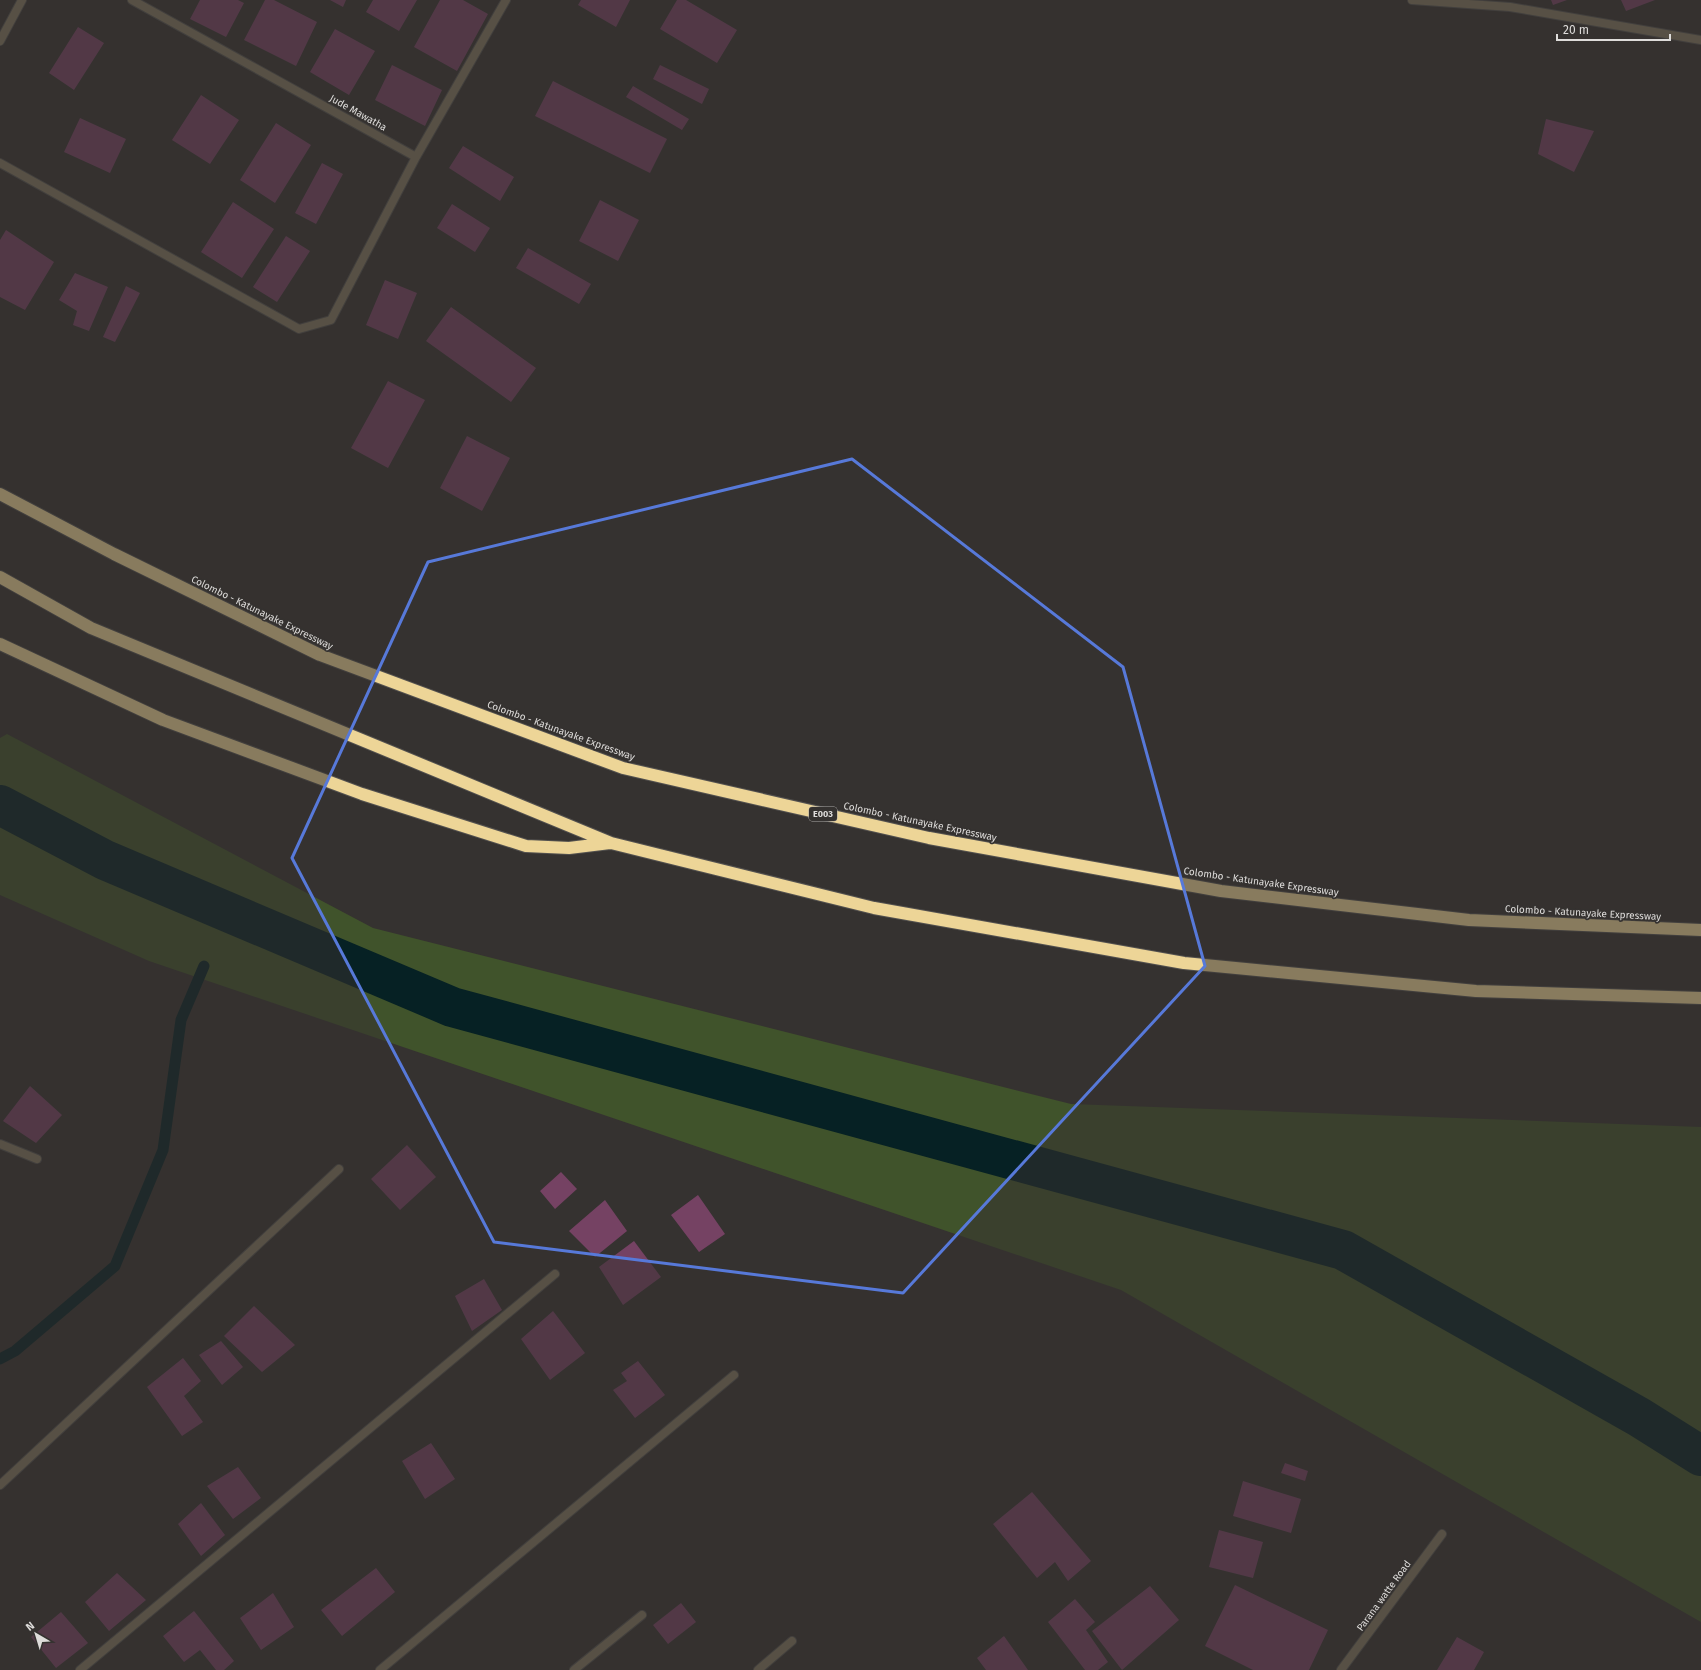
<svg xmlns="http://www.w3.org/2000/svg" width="1701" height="1670" viewBox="0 0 1701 1670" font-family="'Fira Sans',sans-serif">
<rect width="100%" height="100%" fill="#353230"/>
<path fill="#40532b" d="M7,734L373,928L1071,1104L1701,1127V1622L1121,1290L149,961L0,895V738Z"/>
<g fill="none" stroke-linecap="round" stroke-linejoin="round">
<path stroke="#062124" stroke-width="11" d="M0,1359L15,1351L115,1266L163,1150L181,1020L204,966"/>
<path stroke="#062124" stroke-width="40" d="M0,805L105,860L452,1007L1343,1250L1639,1417L1701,1456"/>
</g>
<path fill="#754263" d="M200,0H238L244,3L226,37L190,19Z
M265,0H274L317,22L296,66L244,40Z
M330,0H346L343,7Z
M373,0H417L399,31L366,12Z
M440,0H463L488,14L457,71L414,47Z
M581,0H630L616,27L578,5Z
M677,0H686L737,30L717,63L660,29Z
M1551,0H1567L1553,5Z
M1621,0H1655L1626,11Z
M78,27L104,43L74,90L49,73Z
M335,29L375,51L349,95L310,72Z
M392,65L442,90L425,126L375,100Z
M660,65L709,89L702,104L653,79Z
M553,81L667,139L650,173L535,116Z
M633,86L689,119L682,130L626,97Z
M201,95L239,120L210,164L172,140Z
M80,118L126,139L110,173L64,152Z
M1546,119L1594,131L1574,172L1538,154Z
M276,123L311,145L275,203L240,180Z
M463,146L514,177L500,201L449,168Z
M322,163L343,174L316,224L295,213Z
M600,200L639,220L618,261L579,241Z
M233,202L274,229L242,278L201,252Z
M452,204L490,228L475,252L437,228Z
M6,230L54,262L25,310L0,297V240Z
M286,236L310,251L277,302L253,287Z
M528,248L591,284L579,304L516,268Z
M75,273L108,287L89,331L73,325L77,311L59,300Z
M385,280L417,293L398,339L366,325Z
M126,286L140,293L115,342L103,337Z
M451,307L536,368L511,402L426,341Z
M388,381L425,400L388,468L351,448Z
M467,436L510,458L482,511L440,488Z
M30,1086L62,1115L36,1143L3,1121Z
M407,1145L436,1177L400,1210L371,1179Z
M561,1172L577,1189L555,1209L540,1191Z
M698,1195L725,1234L699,1252L671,1215Z
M605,1200L627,1231L595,1257L569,1231Z
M634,1241L661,1277L623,1305L599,1267Z
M484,1279L502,1310L472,1331L455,1296Z
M254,1306L295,1345L262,1372L224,1336Z
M553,1311L585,1353L550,1380L521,1339Z
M221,1341L243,1367L222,1385L199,1355Z
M183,1358L201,1381L184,1396L203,1422L182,1436L147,1387Z
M638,1361L665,1395L635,1418L613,1390L627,1381L621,1373Z
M431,1443L455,1479L425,1499L402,1461Z
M1285,1463L1308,1471L1305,1481L1281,1473Z
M238,1467L261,1498L233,1519L207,1486Z
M1243,1481L1301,1499L1291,1533L1233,1516Z
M1032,1492L1091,1561L1068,1581L1055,1562L1037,1578L993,1524Z
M201,1503L225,1535L201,1556L178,1524Z
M1219,1530L1263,1542L1253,1578L1209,1567Z
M376,1568L395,1592L342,1636L321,1610Z
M117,1573L146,1600L109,1631L85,1602Z
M1235,1585L1328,1630L1309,1670H1253L1205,1646Z
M1150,1586L1179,1620L1122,1670L1092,1631Z
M273,1593L294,1627L261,1650L240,1618Z
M1075,1599L1095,1622L1086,1630L1108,1662L1098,1670H1085L1048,1622Z
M681,1603L696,1622L668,1644L653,1625Z
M194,1611L234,1661L224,1670H216L200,1650L184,1662L163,1636Z
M61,1612L88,1643L56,1668L31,1637Z
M1004,1636L1028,1670H986L977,1658Z
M1457,1637L1484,1652L1474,1670H1437Z"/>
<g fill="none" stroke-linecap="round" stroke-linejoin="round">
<defs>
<path id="minor" d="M132,0L416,157L506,0
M1412,0L1510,7L1701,40
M0,41L22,0
M0,163L299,329L331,320L416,157
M0,1144L37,1159
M0,1485L339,1169
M80,1670L555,1274
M380,1670L734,1375
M574,1670L642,1615
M758,1670L792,1641
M1341,1670L1442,1534"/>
<path id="motorway" d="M0,494L114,554L320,655L623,768L929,838L1221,891L1469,920L1701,930
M0,577L91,628L611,843L874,908L1184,963L1476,991L1701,998
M0,644L163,720L362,794L526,846L569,848L610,843"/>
</defs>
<use href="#minor" stroke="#53514f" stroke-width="10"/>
<use href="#motorway" stroke="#53514f" stroke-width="14"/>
<use href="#minor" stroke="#81775f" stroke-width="8"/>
<use href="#motorway" stroke="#edd597" stroke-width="12"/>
</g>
<path d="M0 0H1701V1670H0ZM852,459L1123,667L1205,966L903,1293L494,1242L292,858L428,562Z" fill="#353230" fill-opacity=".55" fill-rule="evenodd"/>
<path fill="none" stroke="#5779d9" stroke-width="3" stroke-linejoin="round" d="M852,459L1123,667L1205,966L903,1293L494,1242L292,858L428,562Z"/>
<g text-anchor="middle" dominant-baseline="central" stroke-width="3.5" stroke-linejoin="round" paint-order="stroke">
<rect fill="#353230" stroke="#aba9a7" stroke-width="1" x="809" y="807" width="28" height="14" rx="3"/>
<g font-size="9" font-weight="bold" fill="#dedcda">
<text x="823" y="814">E003</text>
</g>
<g font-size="10" fill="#dedcda" stroke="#353230">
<text transform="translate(358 113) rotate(29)">Jude Mawatha</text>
<text transform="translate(262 613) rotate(26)">Colombo - Katunayake Expressway</text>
<text transform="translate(561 731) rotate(20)">Colombo - Katunayake Expressway</text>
<text transform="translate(920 822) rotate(12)">Colombo - Katunayake Expressway</text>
<text transform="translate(1261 882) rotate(8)">Colombo - Katunayake Expressway</text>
<text transform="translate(1583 913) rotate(3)">Colombo - Katunayake Expressway</text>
<text transform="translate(1384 1596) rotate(-54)">Parana watte Road</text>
</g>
</g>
<g transform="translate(36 1634) rotate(322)" stroke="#353230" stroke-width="3" paint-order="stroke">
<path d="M0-3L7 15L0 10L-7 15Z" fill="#dedcda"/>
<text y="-6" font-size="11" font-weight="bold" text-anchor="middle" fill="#dedcda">N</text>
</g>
<path d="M1557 34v6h113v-6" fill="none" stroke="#dedcda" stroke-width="2"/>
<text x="1563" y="34" font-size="12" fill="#dedcda" stroke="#353230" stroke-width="3" paint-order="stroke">20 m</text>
</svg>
